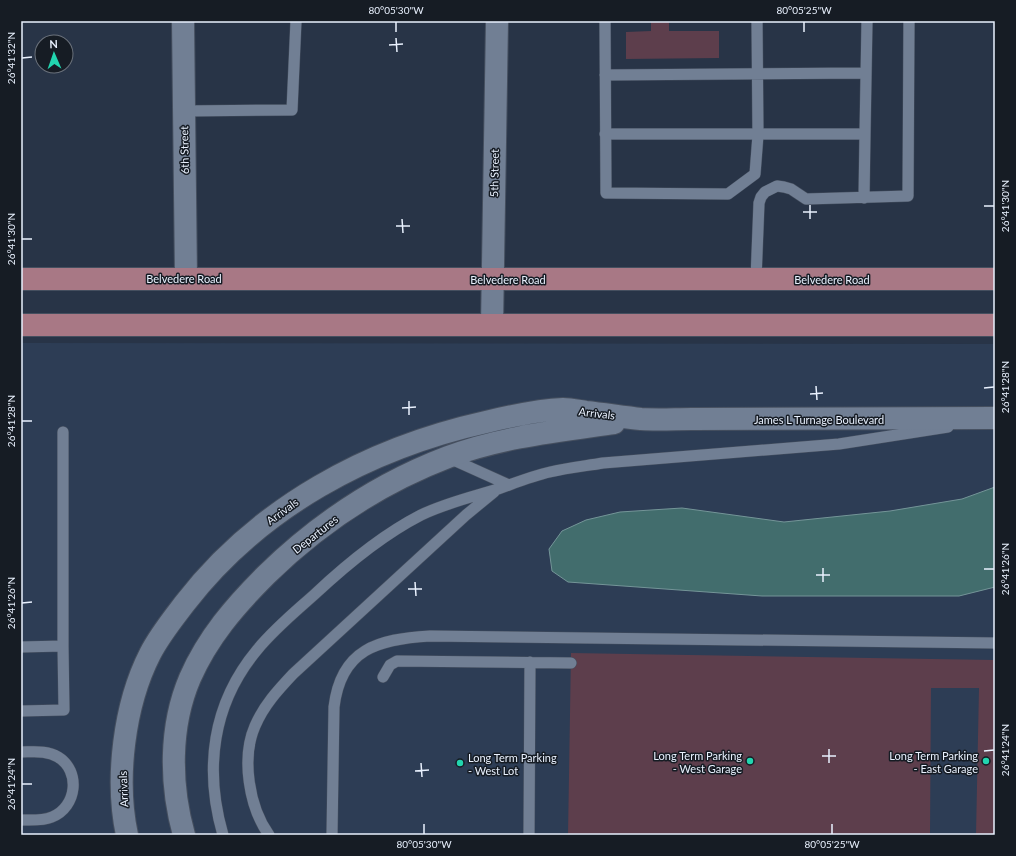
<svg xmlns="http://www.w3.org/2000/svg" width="1016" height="856" viewBox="0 0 1016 856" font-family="Lato,sans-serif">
<rect width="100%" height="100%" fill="#283447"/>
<path fill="#2d3d55" d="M21,343L995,344V835H21Z"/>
<path fill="#426d6d" stroke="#749598" d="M995,487V587L959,596H762L568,582L552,571L549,549L562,531L586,520L620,512L682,508L784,522L890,511L962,499Z"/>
<path fill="#5d3e4c" d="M651,21H669V31H719V58L626,59V32L651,31Z
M571,653L995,660V835H976L979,688H931L930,835H568Z"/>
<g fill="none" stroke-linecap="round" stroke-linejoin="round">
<defs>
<path id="service" d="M605,21L606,193L728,194L755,174L758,135L757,21
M605,75L865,73
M184,111L292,110L296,21
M605,134H865L867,21
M864,198L865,134
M756,279L759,203L761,197L765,192L777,186L784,187L791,189L806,199L908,196L909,21
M449,458L509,485
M21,647L63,646V432
M383,677L390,665L397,661L571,663
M21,711L64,710L63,646
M21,752C33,752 47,750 58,757C81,771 77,807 52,817C43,821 31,820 21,820
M223,835C204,769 212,704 257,650C274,629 295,612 315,594C347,564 382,535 421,515C446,503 472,497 498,489C515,483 532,476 550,472C567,468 585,466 603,463L839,444L948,427
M269,835C249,807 241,758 255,726C264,705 278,690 293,674L466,515L494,492
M332,835L334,707C341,649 378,639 430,636L995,643
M529,835L530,662"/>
<path id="minor" d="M183,21L186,278
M492,325L497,21"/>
<path id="tertiary" d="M127,835C115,779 124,705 150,654C159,636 172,620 185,603C259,507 369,448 486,422C511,416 538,410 563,409C571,409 579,411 586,412C604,414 623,417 641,419C658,420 675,419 692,419C793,419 894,418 995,418
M184,835C170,785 169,727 190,678C208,637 235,606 266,575C318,524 380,483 448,457C501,437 558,431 614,423"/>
<path id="primary" d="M21,279H995
M21,325H995"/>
</defs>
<use href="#service" stroke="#454f5f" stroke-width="12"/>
<use href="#minor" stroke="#454f5f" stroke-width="24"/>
<use href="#tertiary" stroke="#454f5f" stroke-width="24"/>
<use href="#primary" stroke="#454f5f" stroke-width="24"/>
<use href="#service" stroke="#717f94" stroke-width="11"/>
<use href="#minor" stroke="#717f94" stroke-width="22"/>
<use href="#tertiary" stroke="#717f94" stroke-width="22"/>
<use href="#primary" stroke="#a87885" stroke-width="22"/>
</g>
<path fill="none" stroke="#e9f1fe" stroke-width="1.5" d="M396,22V32M804,22V32M396,38L397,52M389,45L403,44M22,58L32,57M810,205V219M984,206H994M803,212H817M402,219L403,233M396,226H410M22,239H32M816,386L817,400M984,388L994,387M810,394L823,393M409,401V415M402,408L416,407M22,421H32M823,568V582M984,569H994M816,575H830M415,582L416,596M408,589H422M22,603L32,602M829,749V763M984,751L994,750M822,756H836M421,763L422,777M415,771L429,770M22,784H32M424,824V834M832,824V834"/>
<g fill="#22d5af" stroke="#161c24" stroke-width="1.5">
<circle cx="750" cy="761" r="4"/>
<circle cx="986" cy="761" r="4"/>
<circle cx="460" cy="763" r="4"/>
</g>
<g text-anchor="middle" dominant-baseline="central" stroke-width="3" stroke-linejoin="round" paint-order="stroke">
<g font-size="11" fill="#e9f1fe" stroke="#161c24">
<text transform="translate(184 150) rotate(-91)">6th Street</text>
<text transform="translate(494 173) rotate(-89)">5th Street</text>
<text x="184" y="278">Belvedere Road</text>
<text x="508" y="279">Belvedere Road</text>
<text x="832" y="279">Belvedere Road</text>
<text transform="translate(597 413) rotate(7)">Arrivals</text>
<text x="819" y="419">James L Turnage Boulevard</text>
<text transform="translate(282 511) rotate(-36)">Arrivals</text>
<text transform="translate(315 534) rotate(-38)">Departures</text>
<text transform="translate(123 789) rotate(-92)">Arrivals</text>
</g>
<g font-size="11" fill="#e9f1fe" stroke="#161c24" text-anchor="end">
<text x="742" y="755">Long Term Parking<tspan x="742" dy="13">- West Garage</tspan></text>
<text x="978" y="755">Long Term Parking<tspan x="978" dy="13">- East Garage</tspan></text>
<text x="468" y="757" text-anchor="start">Long Term Parking<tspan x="468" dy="13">- West Lot</tspan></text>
</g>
</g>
<rect width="1016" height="856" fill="none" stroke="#161c24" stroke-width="44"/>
<g transform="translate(54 54) rotate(358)"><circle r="19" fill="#161c24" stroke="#6a717b"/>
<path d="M0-3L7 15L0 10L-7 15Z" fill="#22d5af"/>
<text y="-6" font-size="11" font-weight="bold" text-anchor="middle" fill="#e9f1fe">N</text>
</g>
<rect x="22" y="22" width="972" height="812" fill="none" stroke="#e9f1fe" stroke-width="1.5"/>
<g font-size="10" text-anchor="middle" fill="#e9f1fe">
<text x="396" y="14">80°05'30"W</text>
<text x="804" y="14">80°05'25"W</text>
<text transform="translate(11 58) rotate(-90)" y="4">26°41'32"N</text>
<text transform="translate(1005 206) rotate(-90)" y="4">26°41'30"N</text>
<text transform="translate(11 239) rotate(-90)" y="4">26°41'30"N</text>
<text transform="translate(1005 387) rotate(-90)" y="4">26°41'28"N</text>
<text transform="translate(11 421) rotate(-90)" y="4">26°41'28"N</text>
<text transform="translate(1005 569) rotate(-90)" y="4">26°41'26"N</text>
<text transform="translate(11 603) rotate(-90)" y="4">26°41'26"N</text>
<text transform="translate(1005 750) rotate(-90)" y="4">26°41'24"N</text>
<text transform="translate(11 784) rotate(-90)" y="4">26°41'24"N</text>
<text x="424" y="848">80°05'30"W</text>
<text x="832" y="848">80°05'25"W</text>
</g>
</svg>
